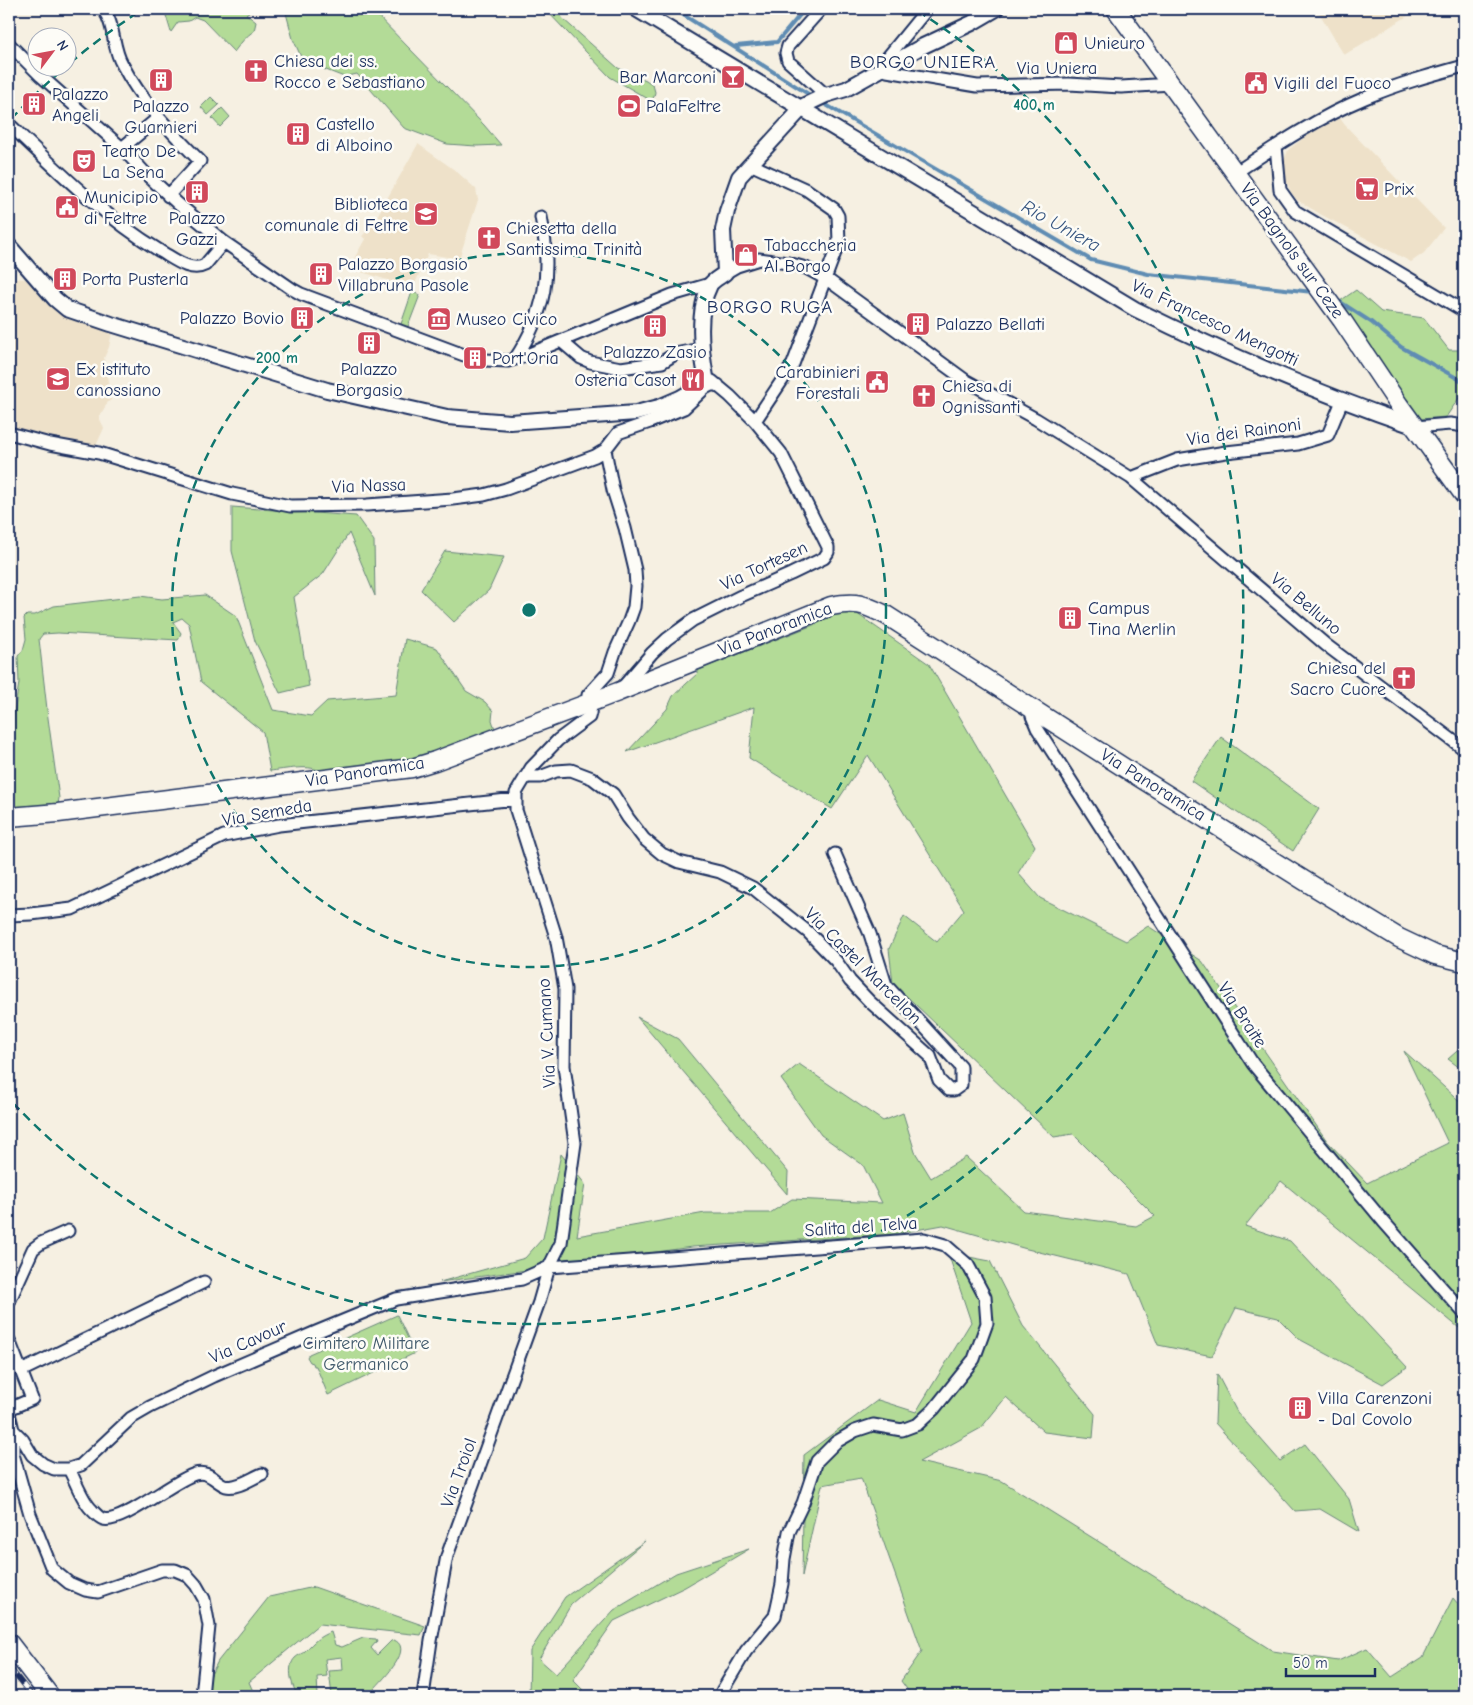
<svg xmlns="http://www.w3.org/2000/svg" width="1473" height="1705" viewBox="0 0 1473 1705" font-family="'Comic Neue',sans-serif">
<rect width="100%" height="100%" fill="#f6f0e2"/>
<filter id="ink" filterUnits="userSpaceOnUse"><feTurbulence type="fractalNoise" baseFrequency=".02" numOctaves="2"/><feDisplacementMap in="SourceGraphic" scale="10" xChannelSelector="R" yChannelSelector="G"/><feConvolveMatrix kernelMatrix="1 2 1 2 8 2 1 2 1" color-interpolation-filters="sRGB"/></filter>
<g filter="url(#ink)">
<path fill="#eee1c9" d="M1317,9H1419L1344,55Z
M1340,118L1344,124L1444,228L1424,253L1411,262L1322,215L1297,200L1291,192L1285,178L1283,164L1288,150L1309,134Z
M418,144L456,171L476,189L478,200L459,259L428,254L413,288L349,268L365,239L362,236L371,227Z
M9,278L28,279L58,312L82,322L112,332L109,347L104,358L111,400L108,402L99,417L104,428L95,448L85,447L78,443L63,442L9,428Z"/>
<path fill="#b3db97" stroke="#67857a" d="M164,9H253L246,14L256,22L254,31C246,36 240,44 234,52L203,20L195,17L189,21L178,22L171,32Z
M288,9H371L484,125L501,145L476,146L447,144L404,128L357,74L344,77L303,61L293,39L286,13Z
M545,9H555L563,19L618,68L646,80L653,85L655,92L654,97L650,100L610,77Z
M211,97L219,105L208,115L201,107Z
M222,108L230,117L220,127L212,118Z
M1356,290L1381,312L1424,318L1449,350H1464V395H1461L1446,417L1420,419L1340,301Z
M412,292L420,295L407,329L400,327Z
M232,507L356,516L374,541L375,596L349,533L323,574L294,597L309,686L280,693L255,641L232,551Z
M445,551L504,557L489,590L454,622L421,590Z
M205,595L236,616L273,710L311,716L327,701L396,695L405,639L437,648L466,691L485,702L493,711L492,720L495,729C468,740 442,751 414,758C384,766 352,769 322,773C313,763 283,770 270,771L263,732L201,682L189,624L182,618L173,622L181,633L178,640L58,633L43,634L39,639L48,718L59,798L58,805L14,808L9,775L10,739L19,683L18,656L23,650L26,639L24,618L27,615H35L54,606L140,596L162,599Z
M837,610L853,611L929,664L1035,846L1018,873L1040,898L1126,941L1148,926L1202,961L1327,1141L1367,1183L1448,1143L1404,1051L1464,1105V1332L1281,1181L1245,1226L1290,1241L1407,1367L1383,1384L1299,1339L1278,1318L1236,1308L1212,1356L1158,1345L1129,1274L1023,1248L943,1225L894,1234L692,1247L440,1282L525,1258L543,1238L561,1154L585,1184L577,1236L705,1213H770L792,1199L882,1203L863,1165L821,1135L781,1079L799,1064L883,1121L903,1113L915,1152L931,1178L966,1157L1024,1211L1136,1226L1155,1216L1073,1134L1054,1137L893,983L889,949L904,916L937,942L964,910L868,755L832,809L749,758L754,707L627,752L667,709L673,696L698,673V670L821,622Z
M1221,737L1319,809L1293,851L1191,781Z
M637,1017L678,1039L788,1172L787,1194Z
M1464,1045V1071L1448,1059Z
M948,1253L990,1261L1023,1326L1095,1414L1093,1438L1044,1432L1006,1397L981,1428L919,1462L1002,1481L1273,1651L1338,1661L1367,1648L1392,1677L1423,1657L1453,1598L1464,1611V1696H912L901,1681L922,1651L861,1478L822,1485L802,1576L804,1455L878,1400L916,1412L971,1322Z
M397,1315L415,1353L328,1395L316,1366H314L313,1363L310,1362L307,1357L309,1354Z
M1217,1374L1237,1412L1280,1461L1305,1444L1349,1499L1359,1532L1320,1509L1295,1511L1215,1423Z
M645,1541L572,1603L539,1659L556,1674L614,1610L676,1573L749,1549L685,1587L614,1621L573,1680L589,1696H529L530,1651L565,1597Z
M314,1587L425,1626L421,1635L319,1624L249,1682L255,1696H200L218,1661L269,1597Z
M331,1632L335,1645L342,1647L363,1638L376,1639L377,1641L371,1648L377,1655L391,1641L394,1640C417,1650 375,1686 368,1696H332L329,1671L343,1670L342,1657L325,1659L327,1676L317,1677L318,1696H298C292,1687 286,1667 295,1658C298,1655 302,1654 305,1651C314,1642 319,1636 331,1632Z"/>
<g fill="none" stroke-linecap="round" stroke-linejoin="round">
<path stroke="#5e8cb3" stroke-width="4" d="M674,9L813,97
M736,46L777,42L805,9
M821,102L1091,260L1148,274L1313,292
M1334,298L1371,322L1401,347L1464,382"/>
<path stroke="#cac9c8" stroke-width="11" stroke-dasharray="11 5.5" stroke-linecap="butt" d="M464,355L485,360"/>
<defs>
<path id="minor" d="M103,9C115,24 112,47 122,64C141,101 171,132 200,161L168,196
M821,9L788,46L786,53L788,61L826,95
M927,9L887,58L884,68L887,71L977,86L1069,84L1121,87L1172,84
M9,44L41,76L122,148L146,174L177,203L224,242L292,289L301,294L464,355
M9,124C57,170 103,216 160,251C173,258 190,273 205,265L224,242
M1276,146L1280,190L1295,211L1464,311
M122,148L158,118
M750,164L807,190L834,209L838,216L839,242L793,364L755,421
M1235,173C1277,145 1319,117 1365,98C1398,84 1431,75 1464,66
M725,273L737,266L759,259L788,263L806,268L828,280L965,380L1036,419L1131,478L1326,645L1464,749
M561,341L581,358L590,362L621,368L662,362L675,354L690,351L702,350
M515,359C546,312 552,272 541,217
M485,360L508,361L522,357L672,295L710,284
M1416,427L1450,424L1464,426
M9,433L50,444L99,453L232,494L290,506L367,505L453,499L484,495L506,489L595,456L605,450L618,433L650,422L684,408L705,388L711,385H718
M1131,478L1177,460L1226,452L1298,444L1328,435L1342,401
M622,688L652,653L667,639L693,620L741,596L791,574L824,558L828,552V547L781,453L755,421L730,396L712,381
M1032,708V716L1037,728L1253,1064L1383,1221L1464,1313
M525,777H540L556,771L571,770L592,778L613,794L628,818L644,839L662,854L679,862L720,872L753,888L808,932L836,961L850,981L869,1001L930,1056L939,1080L949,1090H954L961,1085V1067L886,985L870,934L835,854
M9,915L31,914L72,909L224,836L279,825L516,799
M9,1302L33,1249L41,1243L68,1231
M9,1340L32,1399L9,1409
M21,1371L204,1282
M9,1413L13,1430L23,1440L32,1455L43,1464L54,1469H69L81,1465L131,1418L150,1407L214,1376L316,1332L396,1299L522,1279L549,1267L924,1239L945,1245L968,1265L985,1297L987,1323L974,1359L934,1409L918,1424L902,1430L873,1425L855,1431L836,1442L817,1461L803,1503L789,1532L784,1559L782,1584L775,1616L746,1651L722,1691V1696
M13,1430V1454L30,1514L52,1569L69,1583L85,1590L98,1592L162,1570H175L187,1575L196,1585L204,1599L209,1626L202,1696
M69,1469C75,1480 82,1500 91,1509C94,1512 99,1518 103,1519C121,1525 174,1480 195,1474C209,1470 215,1482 226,1486C237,1489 252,1478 262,1474
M423,1696L431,1641L447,1556L539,1302L549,1267L561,1243L575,1143L564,1066L565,989L558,948L556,937L516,810V793L531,768L558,740L589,717C592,709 591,703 588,695L608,673L615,652L629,621L634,607L636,586L635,570L625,528L613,490L605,450"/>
<path id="tertiary" d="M636,9L1135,309C1226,354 1320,394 1416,427
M9,246L55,299L67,309L111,324L327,390L447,417L510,422L636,413L659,407L680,398L704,384L706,377C701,350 697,310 710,285C713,280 720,277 725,273L723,230L727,211L739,177L805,105L826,95L846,89L921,47L972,23L996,9"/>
<path id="primary" d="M1116,9L1342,320L1399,405L1464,495
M9,817L58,813L412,768L435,761L618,692L831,606C856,601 863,604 886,615L1134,774L1305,881L1399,938L1435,955L1464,962
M9,1643L50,1696"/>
</defs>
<use href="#minor" stroke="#1b2f5e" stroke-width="15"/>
<use href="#tertiary" stroke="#1b2f5e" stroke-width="18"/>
<use href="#primary" stroke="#1b2f5e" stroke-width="21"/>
<use href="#minor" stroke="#fdfcf7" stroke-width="11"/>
<use href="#tertiary" stroke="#fdfcf7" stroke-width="14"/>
<use href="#primary" stroke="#fdfcf7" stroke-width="18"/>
<defs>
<path id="rail" d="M9,1667L32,1696"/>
</defs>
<use href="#rail" stroke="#1b2f5e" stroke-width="5.5"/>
<use href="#rail" stroke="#fdfcf7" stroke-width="4" stroke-dasharray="11" stroke-linecap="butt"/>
</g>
</g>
<g fill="none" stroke="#0f766e" stroke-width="2.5" stroke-dasharray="9 6">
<circle cx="529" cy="610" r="357"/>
<path d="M11 119A714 714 0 0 1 61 71M70 63A714 714 0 0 1 140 11M918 11A714 714 0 1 1 11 1101"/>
</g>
<defs>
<symbol id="shop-square" viewBox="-11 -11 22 22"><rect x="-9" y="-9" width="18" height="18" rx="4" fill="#d1495b" stroke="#fdfcf7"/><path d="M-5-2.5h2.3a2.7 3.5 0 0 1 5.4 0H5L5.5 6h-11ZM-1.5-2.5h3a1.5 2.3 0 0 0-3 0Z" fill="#fff"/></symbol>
<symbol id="church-square" viewBox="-11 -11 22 22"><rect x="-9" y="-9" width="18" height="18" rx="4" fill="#d1495b" stroke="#fdfcf7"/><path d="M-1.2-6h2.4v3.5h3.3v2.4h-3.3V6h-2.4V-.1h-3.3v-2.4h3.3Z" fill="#fff"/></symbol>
<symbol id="bar-square" viewBox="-11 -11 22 22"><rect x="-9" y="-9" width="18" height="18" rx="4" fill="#d1495b" stroke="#fdfcf7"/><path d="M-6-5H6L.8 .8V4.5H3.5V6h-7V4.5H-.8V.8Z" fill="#fff"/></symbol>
<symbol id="building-square" viewBox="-11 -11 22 22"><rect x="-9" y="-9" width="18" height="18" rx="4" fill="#d1495b" stroke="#fdfcf7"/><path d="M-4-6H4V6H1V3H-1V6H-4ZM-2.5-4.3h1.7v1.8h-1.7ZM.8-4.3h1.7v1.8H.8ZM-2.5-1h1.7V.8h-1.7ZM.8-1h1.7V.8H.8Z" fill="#fff"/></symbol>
<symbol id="civic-square" viewBox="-11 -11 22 22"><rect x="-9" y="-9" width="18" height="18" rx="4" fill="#d1495b" stroke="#fdfcf7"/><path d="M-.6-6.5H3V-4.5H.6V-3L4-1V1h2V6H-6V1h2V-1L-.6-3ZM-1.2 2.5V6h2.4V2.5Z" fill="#fff"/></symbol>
<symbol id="stadium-square" viewBox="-11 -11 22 22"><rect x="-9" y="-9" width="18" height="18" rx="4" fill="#d1495b" stroke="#fdfcf7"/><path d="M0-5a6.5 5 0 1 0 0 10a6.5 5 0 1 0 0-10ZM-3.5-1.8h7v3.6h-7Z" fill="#fff"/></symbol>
<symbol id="theatre-square" viewBox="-11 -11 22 22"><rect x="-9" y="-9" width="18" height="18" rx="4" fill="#d1495b" stroke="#fdfcf7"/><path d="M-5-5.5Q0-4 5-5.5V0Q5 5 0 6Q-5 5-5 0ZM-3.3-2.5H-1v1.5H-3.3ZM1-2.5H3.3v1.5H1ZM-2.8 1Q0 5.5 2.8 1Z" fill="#fff"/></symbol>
<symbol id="supermarket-square" viewBox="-11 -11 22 22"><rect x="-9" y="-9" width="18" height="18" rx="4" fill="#d1495b" stroke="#fdfcf7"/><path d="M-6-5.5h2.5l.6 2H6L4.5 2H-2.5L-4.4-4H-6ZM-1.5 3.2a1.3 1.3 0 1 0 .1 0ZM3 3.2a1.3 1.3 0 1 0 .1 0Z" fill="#fff"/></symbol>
<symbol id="school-square" viewBox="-11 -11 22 22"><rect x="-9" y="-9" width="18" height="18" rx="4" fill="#d1495b" stroke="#fdfcf7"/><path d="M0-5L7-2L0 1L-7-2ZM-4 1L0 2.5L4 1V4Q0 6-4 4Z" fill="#fff"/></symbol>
<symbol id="museum-square" viewBox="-11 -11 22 22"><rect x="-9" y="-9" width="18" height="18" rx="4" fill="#d1495b" stroke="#fdfcf7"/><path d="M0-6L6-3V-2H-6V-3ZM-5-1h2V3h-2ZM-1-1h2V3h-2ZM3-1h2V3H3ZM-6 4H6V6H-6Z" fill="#fff"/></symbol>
<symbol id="restaurant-square" viewBox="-11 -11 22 22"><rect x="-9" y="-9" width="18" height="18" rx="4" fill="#d1495b" stroke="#fdfcf7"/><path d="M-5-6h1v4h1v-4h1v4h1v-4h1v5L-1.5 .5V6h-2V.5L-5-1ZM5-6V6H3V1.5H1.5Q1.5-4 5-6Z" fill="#fff"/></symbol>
</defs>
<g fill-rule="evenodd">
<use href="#shop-square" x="1052" y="29" width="28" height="28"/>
<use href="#church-square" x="242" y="57" width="28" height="28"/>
<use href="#bar-square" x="719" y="63" width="28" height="28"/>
<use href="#building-square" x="147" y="66" width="28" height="28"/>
<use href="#civic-square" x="1242" y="69" width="28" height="28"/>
<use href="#building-square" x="20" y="90" width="28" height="28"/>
<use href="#stadium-square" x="615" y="92" width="28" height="28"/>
<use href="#building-square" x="284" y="120" width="28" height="28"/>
<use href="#theatre-square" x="70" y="147" width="28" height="28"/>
<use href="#supermarket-square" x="1353" y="175" width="28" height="28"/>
<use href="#building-square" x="183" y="178" width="28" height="28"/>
<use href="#civic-square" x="53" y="193" width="28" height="28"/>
<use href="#school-square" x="412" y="200" width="28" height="28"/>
<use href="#church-square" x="475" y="224" width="28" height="28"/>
<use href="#shop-square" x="732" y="241" width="28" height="28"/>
<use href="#building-square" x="307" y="260" width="28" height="28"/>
<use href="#building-square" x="51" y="265" width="28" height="28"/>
<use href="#building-square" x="288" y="304" width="28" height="28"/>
<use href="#museum-square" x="425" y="305" width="28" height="28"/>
<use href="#building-square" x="904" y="310" width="28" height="28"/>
<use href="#building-square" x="641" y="312" width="28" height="28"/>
<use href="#building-square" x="355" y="329" width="28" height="28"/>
<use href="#building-square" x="461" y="344" width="28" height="28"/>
<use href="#school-square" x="44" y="365" width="28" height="28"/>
<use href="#restaurant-square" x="679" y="366" width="28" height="28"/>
<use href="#civic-square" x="863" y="368" width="28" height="28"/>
<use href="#church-square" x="910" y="382" width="28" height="28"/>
<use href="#building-square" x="1056" y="604" width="28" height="28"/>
<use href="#church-square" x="1390" y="664" width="28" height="28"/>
<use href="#building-square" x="1286" y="1394" width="28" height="28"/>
</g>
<g text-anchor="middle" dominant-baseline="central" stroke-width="5" stroke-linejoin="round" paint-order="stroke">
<g font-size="18" fill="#1b2f5e" stroke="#fdfcf7" text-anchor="start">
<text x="1084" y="43">Unieuro</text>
<text x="274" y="61">Chiesa dei ss.<tspan x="274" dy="21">Rocco e Sebastiano</tspan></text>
<text x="716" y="77" text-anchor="end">Bar Marconi</text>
<text x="1274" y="83">Vigili del Fuoco</text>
<text x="52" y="94">Palazzo<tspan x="52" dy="21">Angeli</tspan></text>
<text x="161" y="106" text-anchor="middle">Palazzo<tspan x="161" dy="21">Guarnieri</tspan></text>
<text x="646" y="106">PalaFeltre</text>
<text x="316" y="124">Castello<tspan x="316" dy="21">di Alboino</tspan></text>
<text x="102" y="151">Teatro De<tspan x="102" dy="21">La Sena</tspan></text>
<text x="1384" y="189">Prix</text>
<text x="84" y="197">Municipio<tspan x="84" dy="21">di Feltre</tspan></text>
<text x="408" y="204" text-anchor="end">Biblioteca<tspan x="408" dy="21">comunale di Feltre</tspan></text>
<text x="197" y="218" text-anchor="middle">Palazzo<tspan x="197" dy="21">Gazzi</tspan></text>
<text x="506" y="228">Chiesetta della<tspan x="506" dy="21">Santissima Trinità</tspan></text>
<text x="764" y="245">Tabaccheria<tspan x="764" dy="21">Al Borgo</tspan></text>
<text x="338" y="264">Palazzo Borgasio<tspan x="338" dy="21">Villabruna Pasole</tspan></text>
<text x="82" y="279">Porta Pusterla</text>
<text x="284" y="318" text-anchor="end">Palazzo Bovio</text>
<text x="456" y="319">Museo Civico</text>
<text x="936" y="324">Palazzo Bellati</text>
<text x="655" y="352" text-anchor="middle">Palazzo Zasio</text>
<text x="492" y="358">Port'Oria</text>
<text x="76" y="369">Ex istituto<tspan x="76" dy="21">canossiano</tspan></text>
<text x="369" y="369" text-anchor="middle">Palazzo<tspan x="369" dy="21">Borgasio</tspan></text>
<text x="860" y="372" text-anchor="end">Carabinieri<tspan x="860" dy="21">Forestali</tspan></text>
<text x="676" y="380" text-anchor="end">Osteria Casot</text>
<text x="942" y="386">Chiesa di<tspan x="942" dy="21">Ognissanti</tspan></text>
<text x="1088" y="608">Campus<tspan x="1088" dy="21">Tina Merlin</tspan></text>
<text x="1386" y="668" text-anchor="end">Chiesa del<tspan x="1386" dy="21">Sacro Cuore</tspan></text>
<text x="1318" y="1398">Villa Carenzoni<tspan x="1318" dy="21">- Dal Covolo</tspan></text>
</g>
<g font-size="18" fill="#1b2f5e" stroke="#fdfcf7">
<text x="1057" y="68">Via Uniera</text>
<text transform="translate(1292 251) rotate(54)">Via Bagnols sur Ceze</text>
<text transform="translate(1215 323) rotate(25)">Via Francesco Mengotti</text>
<text transform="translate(1244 432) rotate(-8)">Via dei Rainoni</text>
<text transform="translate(369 486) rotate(-2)">Via Nassa</text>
<text transform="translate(764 566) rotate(-25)">Via Tortesen</text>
<text transform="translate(1306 604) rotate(40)">Via Belluno</text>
<text transform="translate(775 629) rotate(-21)">Via Panoramica</text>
<text transform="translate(365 772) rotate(-9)">Via Panoramica</text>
<text transform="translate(1153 785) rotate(32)">Via Panoramica</text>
<text transform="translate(267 813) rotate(-10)">Via Semeda</text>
<text transform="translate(863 966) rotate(45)">Via Castel Marcellon</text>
<text transform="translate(1242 1015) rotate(57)">Via Braite</text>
<text transform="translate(547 1033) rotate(-93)">Via V. Cumano</text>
<text transform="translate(861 1227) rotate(-4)">Salita del Telva</text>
<text transform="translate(248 1342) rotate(-24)">Via Cavour</text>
<text transform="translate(459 1473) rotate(-70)">Via Troiol</text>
</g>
<g font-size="18" fill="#415a6c" stroke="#fdfcf7">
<text x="366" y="1343">Cimitero Militare<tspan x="366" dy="21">Germanico</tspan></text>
</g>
<g font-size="19" letter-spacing="1" fill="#1b2f5e" stroke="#fdfcf7">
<text x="923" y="62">BORGO UNIERA</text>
<text x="770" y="307">BORGO RUGA</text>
</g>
<g font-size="19" font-style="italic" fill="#375681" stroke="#fdfcf7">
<text transform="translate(1061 226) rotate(29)">Rio Uniera</text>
</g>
</g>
<circle cx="529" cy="610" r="8" fill="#0f766e" stroke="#fdfcf7" stroke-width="2.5"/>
<g font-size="15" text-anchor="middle" font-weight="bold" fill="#0f766e" stroke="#fdfcf7" stroke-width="5" stroke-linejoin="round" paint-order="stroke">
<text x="1034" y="110">400 m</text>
<text x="277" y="363">200 m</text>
</g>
<rect width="1473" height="1705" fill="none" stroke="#fdfcf7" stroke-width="30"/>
<rect x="15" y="15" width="1443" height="1675" fill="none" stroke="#1b2f5e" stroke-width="2" filter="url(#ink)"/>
<g transform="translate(52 52) rotate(58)"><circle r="24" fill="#fdfcf7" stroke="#a3aaba"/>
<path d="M0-4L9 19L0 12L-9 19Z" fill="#d1495b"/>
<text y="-8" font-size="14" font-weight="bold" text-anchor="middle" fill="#1b2f5e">N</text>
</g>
<path d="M1286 1668v8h89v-8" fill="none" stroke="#1b2f5e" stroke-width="2.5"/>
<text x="1293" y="1668" font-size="15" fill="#1b2f5e" stroke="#fdfcf7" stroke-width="4" paint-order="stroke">50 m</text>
</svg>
